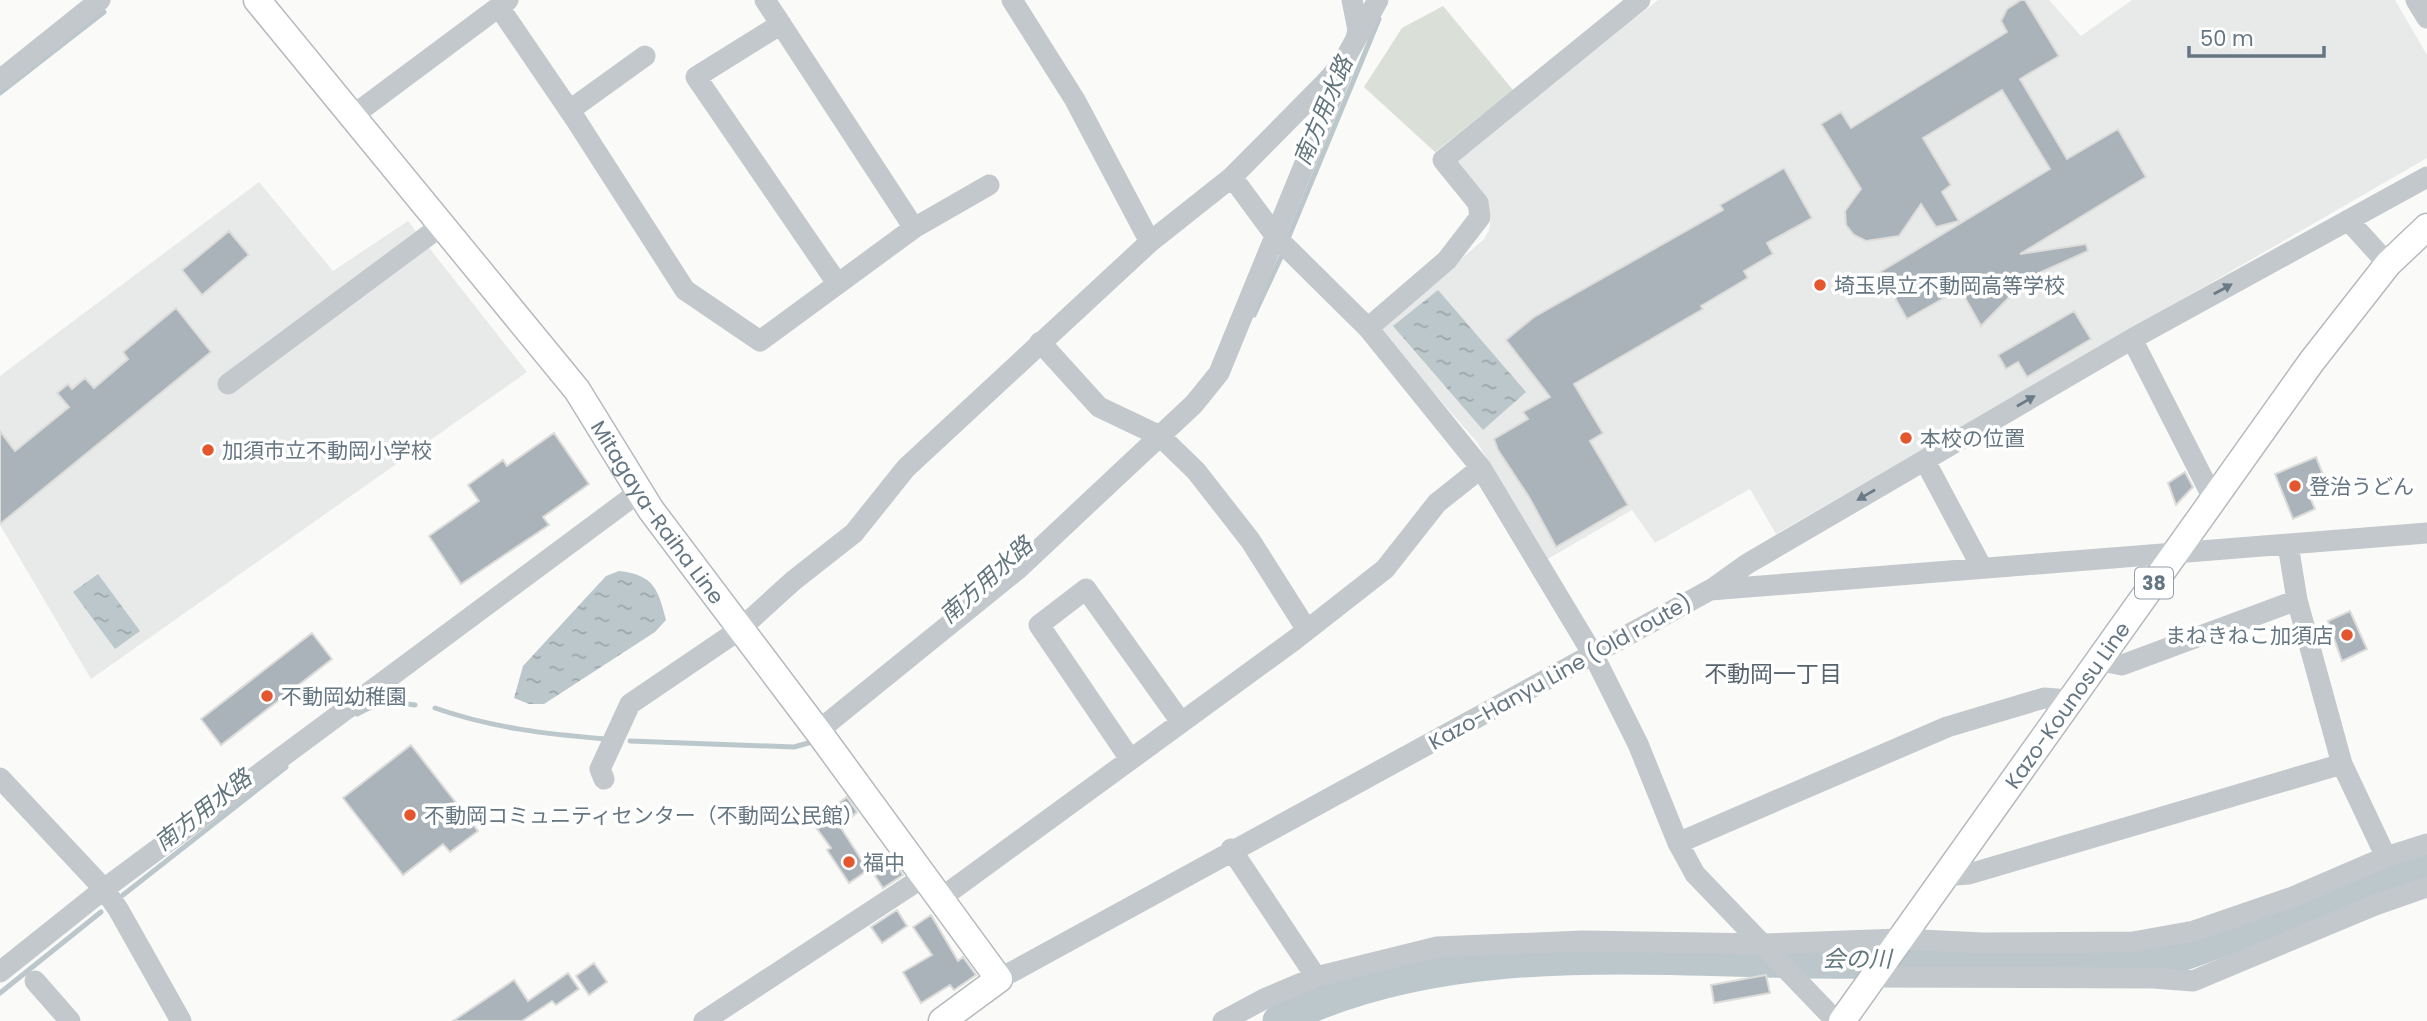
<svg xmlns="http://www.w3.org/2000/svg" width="2427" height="1021" viewBox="0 0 2427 1021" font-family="Poppins,'Noto Sans JP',sans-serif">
<defs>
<pattern id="water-ripples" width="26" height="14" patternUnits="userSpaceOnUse" patternTransform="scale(1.75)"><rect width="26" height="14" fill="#bbc7cb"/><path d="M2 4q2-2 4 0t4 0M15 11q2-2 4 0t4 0" fill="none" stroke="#9ca6aa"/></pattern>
</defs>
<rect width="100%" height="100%" fill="#fafaf8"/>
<path fill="#e8e9e9" d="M1658,0H2049L2081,36L2132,0H2395L2427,55V158L1776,534L1750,489L1655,543L1632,510L1546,560L1477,442L1379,331L1484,239L1489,230L1491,218L1486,203L1456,160Z
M259,182L333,271L408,221L527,372L91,679L0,525V376Z"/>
<path fill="#dadfd7" d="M1443,6L1513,90L1435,152L1364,87L1402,28Z"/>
<path fill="url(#water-ripples)" d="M1438,290L1526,392L1483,430L1393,326Z
M619,571C654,575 658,589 666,620L655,632L544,704H529L514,698L523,666L606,576Z
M98,574L140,631L115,649L73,592Z"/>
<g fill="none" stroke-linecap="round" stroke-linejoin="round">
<path stroke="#bbc7cb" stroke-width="5" d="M0,93L104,12
M1289,236L1379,19
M1254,315L1282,255
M435,708C492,728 546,734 606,739
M357,714C377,703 392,701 415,705
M630,741L794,747L812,742
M123,895L286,767
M0,993L101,912"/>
<path stroke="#bbc7cb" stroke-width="33" d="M1279,1021C1439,940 1636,959 1811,962C1925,963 2040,961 2155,960L2184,954L2380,883L2427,862"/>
</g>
<path fill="#aab3b9" stroke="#dcdcda" stroke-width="2" d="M2021,0H2025L2059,56L2020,79L2067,159L2118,129L2146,177L2020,254L2086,244L2088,251L2028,278L1981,326L1960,289L1907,319L1880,272L2050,169L2002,90L1923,138L1951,185L1942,192L1959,221L1936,227L1921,204L1899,236L1866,241L1854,235L1846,225L1845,211L1861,189L1821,124L1841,112L1851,128L2007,32L2001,21L2007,9Z
M1784,168L1812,218L1767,243L1773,254L1744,271L1748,278L1701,306L1703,309L1574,384L1603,433L1590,441L1628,505L1556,547L1529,497L1498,450L1494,439L1528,419L1523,412L1550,397L1506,340L1534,317L1723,210L1720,205Z
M229,231L249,255L202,295L182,270Z
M176,308L211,352L0,524V431L15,451L69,407L57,393L68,384L72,389L85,378L94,388L128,359L123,352Z
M2074,311L2091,339L2027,377L2018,362L2006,369L1998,355Z
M554,433L589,484L543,517L549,525L461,584L429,536L479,501L468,485L503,460L507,466Z
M2316,457L2329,489L2310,497L2315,509L2293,519L2275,474Z
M2185,472L2193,487L2176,505L2168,483Z
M2350,611L2367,649L2342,661L2328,621Z
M312,633L332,659L221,745L201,719Z
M411,745L478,831L450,852L443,844L403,875L343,798Z
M847,797L857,812L841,828L868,870L849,883L827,850L831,848L812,822Z
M894,862L903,875L883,888L875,876Z
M897,910L907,926L882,943L871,927Z
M931,915L958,961L963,957L976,975L954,990L950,985L921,1003L903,972L932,955L913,927Z
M594,963L607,982L589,995L576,976Z
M568,973L579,989L556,1005L552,1001L522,1021H453L514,980L528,1001Z
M1766,975L1770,993L1714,1003L1711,985Z"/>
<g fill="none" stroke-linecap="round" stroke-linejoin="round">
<defs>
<g id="major">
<path id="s1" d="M257,0L577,390L651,510L820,734L999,979L942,1021"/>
<path id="s2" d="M1842,1021L2312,361L2388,264L2427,227"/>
</g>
</defs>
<use href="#major" stroke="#b5babe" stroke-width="29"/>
<path stroke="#c3c8cc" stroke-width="21" d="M765,0L914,228
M1012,0L1075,100L1150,242
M1352,0L1358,30L1356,38
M2416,0L2427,18
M499,7L576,120L685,290L760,341L914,228L989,185
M781,24L696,77L837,283
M0,80L100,0
M570,110L645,56
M351,117L508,0
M1232,177L1277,238L1368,328L1481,468L1594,656L1638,744L1678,843L1695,874L1836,1021
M2348,220L2388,264
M1368,328L1447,260L1480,217L1478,203L1443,160L1640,0
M2132,339L2214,500
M1040,342L1099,407L1160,436L1196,471L1250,540L1307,630
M228,384L441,226
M1925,461L1982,568
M2288,545L2297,600L2342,764L2386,857
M1712,589L1747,564L2132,339L2427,177
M2097,660L2122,665L2297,600
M818,731L1018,569L1194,404L1219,373L1344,68
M1130,759L1039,625L1086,589L1181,722
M0,778L104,889L118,909L181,1021
M604,779L600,769L630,704L739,630L793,581L854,533L906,468L1150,242L1232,177L1325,83L1342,64L1378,0
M1678,843L1947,727L2044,698L2069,700
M1231,849L1316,977
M1944,876L1969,874L2342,764
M941,898L1293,641L1385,569L1437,503L1481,468
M0,972L104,889L639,492
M1874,977L2154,978L2193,981L2375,905L2427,887
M999,979L1710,590L2427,533
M35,981L70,1021
M704,1021L925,876
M1223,1021L1264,999L1316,977L1437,947L1583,941L1764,944L1899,939L1983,943L2133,942L2194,931L2293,897L2386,857L2427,844"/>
<use href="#major" stroke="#fff" stroke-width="26"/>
</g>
<defs><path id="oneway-solid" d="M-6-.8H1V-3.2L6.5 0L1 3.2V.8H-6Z" transform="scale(1.75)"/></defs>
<g fill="#6a7a87">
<use href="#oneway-solid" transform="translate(2223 289) rotate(-29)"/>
<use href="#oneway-solid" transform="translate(2026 401) rotate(-30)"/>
<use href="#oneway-solid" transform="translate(1866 495) rotate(150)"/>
</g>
<g fill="#e4572e" stroke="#fff" stroke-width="2.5">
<circle cx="1820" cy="285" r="7"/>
<circle cx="1906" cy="438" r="7"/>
<circle cx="208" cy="450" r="7"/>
<circle cx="2295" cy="486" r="7"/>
<circle cx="2347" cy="635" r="7"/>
<circle cx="267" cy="696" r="7"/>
<circle cx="410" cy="815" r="7"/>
<circle cx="849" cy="862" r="7"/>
</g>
<g text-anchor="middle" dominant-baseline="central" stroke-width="7" stroke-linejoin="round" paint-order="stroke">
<rect fill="#fff" stroke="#939fa8" stroke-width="2" x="2135" y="567.5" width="38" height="31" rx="5"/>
<g font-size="19" font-weight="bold" fill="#657683">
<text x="2154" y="583">38</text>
</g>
<g font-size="21" fill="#657683" stroke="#fff" text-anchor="start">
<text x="1834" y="285">埼玉県立不動岡高等学校</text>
<text x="1920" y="438">本校の位置</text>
<text x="222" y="450">加須市立不動岡小学校</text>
<text x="2309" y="486">登治うどん</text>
<text x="2333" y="635" text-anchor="end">まねきねこ加須店</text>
<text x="281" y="696">不動岡幼稚園</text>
<text x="424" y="815">不動岡コミュニティセンター（不動岡公民館）</text>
<text x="863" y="862">福中</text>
</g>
<g font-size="21" fill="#657683" stroke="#fff">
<text stroke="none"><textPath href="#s1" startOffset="651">Mitagaya-Raiha Line</textPath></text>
<text transform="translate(1560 672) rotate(-29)">Kazo-Hanyu Line (Old route)</text>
<text stroke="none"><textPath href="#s2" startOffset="388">Kazo-Kounosu Line</textPath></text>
</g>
<g font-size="23" font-style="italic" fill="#60757c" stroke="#fff">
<text transform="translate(1323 111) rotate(-67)">南方用水路</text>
<text transform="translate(986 580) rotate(-42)">南方用水路</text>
<text transform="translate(203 810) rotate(-38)">南方用水路</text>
<text x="1857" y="959">会の川</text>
</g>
<g font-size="23" fill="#57646e" stroke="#fff">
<text x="1773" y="674">不動岡一丁目</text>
</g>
</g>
<path d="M2189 46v10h135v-10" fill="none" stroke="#657683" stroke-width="3.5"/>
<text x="2200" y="46" font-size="21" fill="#657683" stroke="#ffffff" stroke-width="5" paint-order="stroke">50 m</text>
</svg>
